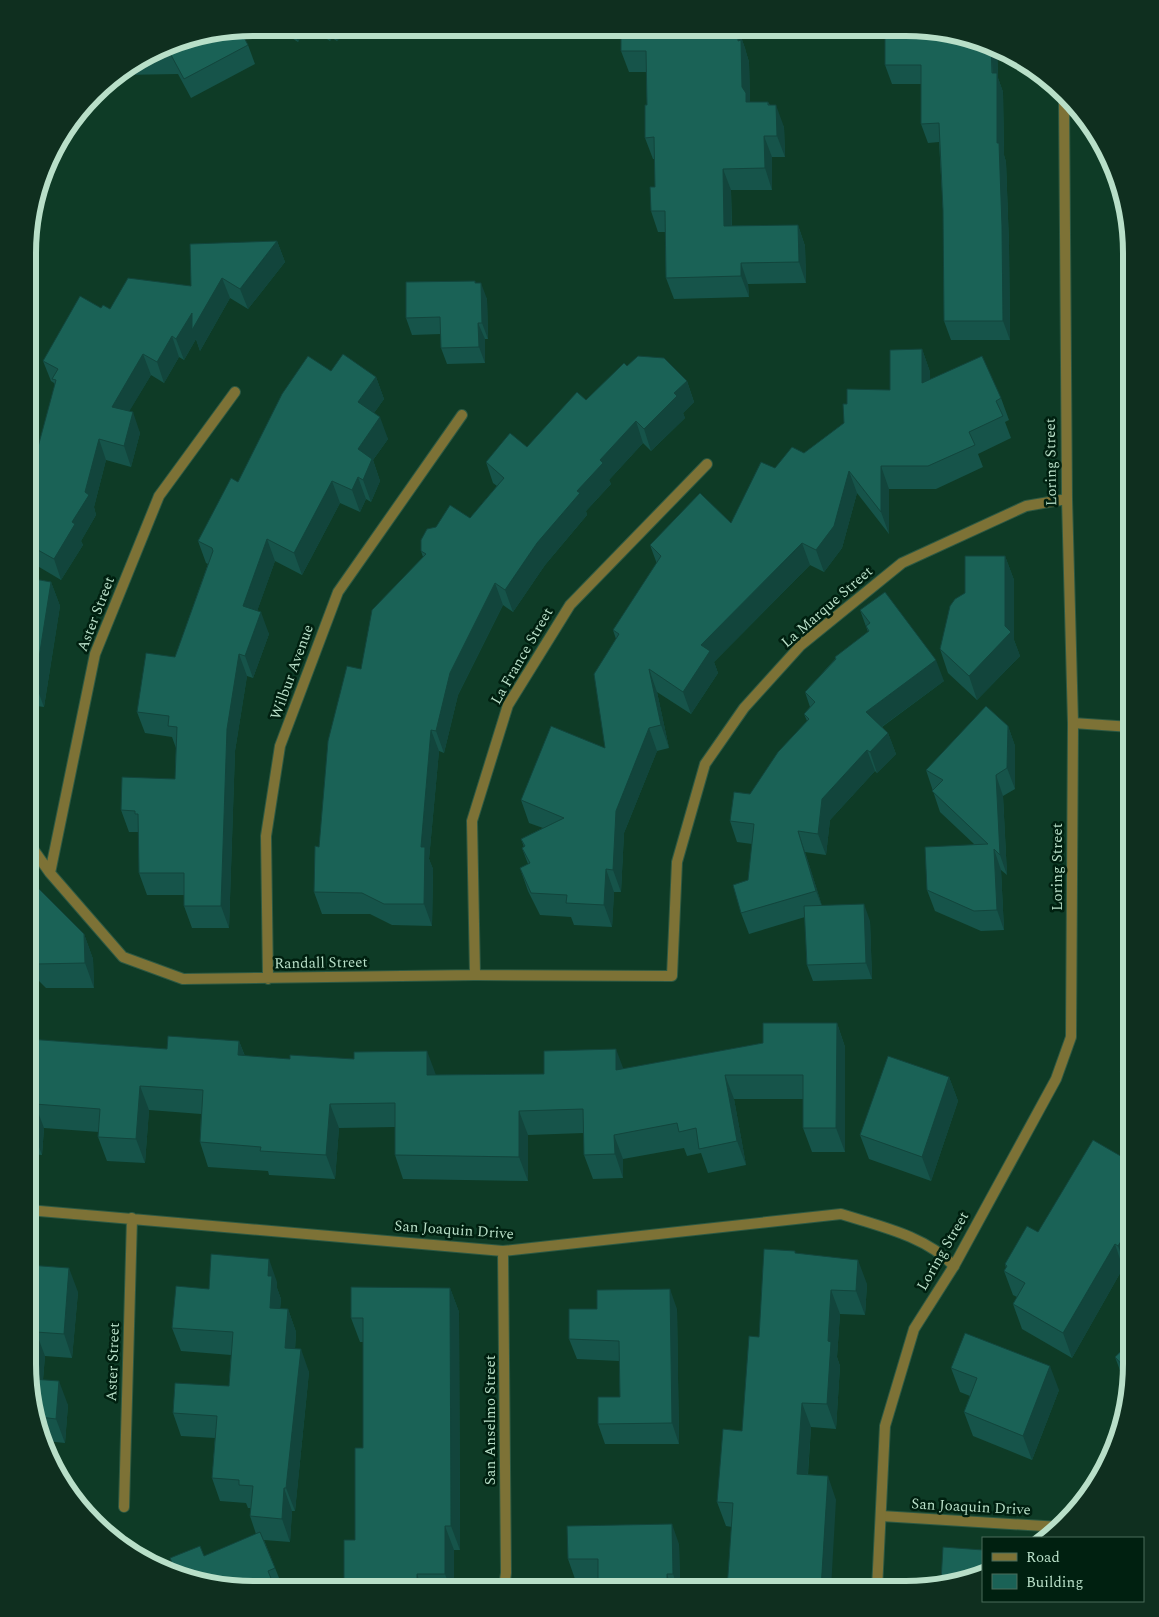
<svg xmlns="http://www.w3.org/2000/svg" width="1159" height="1617" viewBox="0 0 1159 1617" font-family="Spectral,serif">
<rect width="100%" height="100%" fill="#0e3b26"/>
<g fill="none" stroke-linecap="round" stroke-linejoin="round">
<defs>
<path id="minor" d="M1073,723L1131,727
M28,842L50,873L123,957L183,979L475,975L672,976L677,862L705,764L744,708L801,645L902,563L1026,506L1067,499
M50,873L95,654L159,496L235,392
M475,975L472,821L508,705L570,605L707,464
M268,979L266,836L280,746L338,592L462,415
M28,1210L503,1251L841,1214C879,1226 926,1236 954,1266
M503,1251L506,1573L504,1588
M124,1507L132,1218
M881,1516L1060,1527"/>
<path id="tertiary" d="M877,1589L885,1426L914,1329L954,1266L1056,1079L1071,1037L1073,723L1067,499L1064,100"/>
</defs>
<use href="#minor" stroke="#2d5943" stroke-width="12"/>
<use href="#tertiary" stroke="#2d5943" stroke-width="12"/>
<use href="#minor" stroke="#7d7236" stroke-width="10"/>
<use href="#tertiary" stroke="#7d7236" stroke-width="10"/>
</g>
<path fill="#16544a" d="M276,28H348L337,41L332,38L330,41L312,29L306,38L302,35L298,42Z
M621,29H738L745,48L746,52L749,62L750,102H768L770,105L784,127L785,157H772V190H731L732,226L798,225L805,246L806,283L748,284L749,297L674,299L666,278L665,232H658L651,211L655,187V159H653L645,138L647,105L646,72H629L621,51Z
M181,40L248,45L255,64L191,98L178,74L119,75Z
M992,45L997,48L998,78L1003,92L1004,155L1006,162L1009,245L1010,340H951L944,321L943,210L939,142L928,143L921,124V84H892L885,65Z
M277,241L285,262L248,309L230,298L200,351L196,339L184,360L179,357L164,383L151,375L129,411L140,433L131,467L106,460L94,507L96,515L81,541L83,545L61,580L29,561V461L38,447L55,385L54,383L51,381L43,361L101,308L110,309L191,286Z
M476,283L487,299L488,339H485V363L447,364L441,348V334L412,335L406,318Z
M922,349L930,372V379L1001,398L1009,420L1005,422L1011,438L978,454L983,467L936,489H889V534L857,493L842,548L824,572L810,565L714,662L718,673L691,714L657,692L669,748L657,751L624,833L621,892H614L612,927L574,925L571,917L540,915L528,891L520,868L528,864L522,848L524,847L521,839L543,828L529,823L521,800L605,748L616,639L613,630L657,564L650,545L731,523L775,468L804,453L844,423L847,404L890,390Z
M627,366L687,381L694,402L683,413L685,418L651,451L643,443L609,480L611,484L586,511L587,515L545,565L513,612L503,605L458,695L444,753L439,751L429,859L433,869L432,926L392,925L370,914H322L314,892L319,847L423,557L421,551L470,518L497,486L493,483L486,462L527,447L586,400Z
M331,371L376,377L384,399L374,413L388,439L373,460L380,481L371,502L366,499L360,512L340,503L302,575L275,561L257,611L269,634L253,678L247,676L235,751L229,928H192L184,906V895H147L139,873V832H129L121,810L175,779L176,748L172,737L145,733L137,712L175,657L208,564L206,563L198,541L238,482Z
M1005,556L1014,580V640L1020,656L977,700L948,673L940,649L965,593Z
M29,578L51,582L60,606L44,707L29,705Z
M860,610L944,681L882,727L888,733L896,754L877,773L875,771L830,820L826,855L805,852L822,906L870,921L872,979L813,981L807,965L805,917L749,934L741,913L748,880L752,844L737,842L730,821L807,721L804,714L810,707L805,692L835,659V657L868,632Z
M1008,726L1015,746V789L1003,796L1007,875L1001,870L1004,930L981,931L935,911L927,890L974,844L940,812L926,770Z
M28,884L84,934L93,959L94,988H46L28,970Z
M837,1023L845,1047V1152H812L803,1128V1099H734L746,1165L708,1173L701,1153L687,1156L684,1148L623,1159V1178L593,1179L584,1155V1133L528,1135V1181L403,1179L395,1155V1127L339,1128L335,1179L269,1175L268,1171L208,1167L200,1142L201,1114L149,1110L145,1163L107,1161L98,1137L99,1132L44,1128L42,1155L28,1154V1039L167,1049L239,1041L245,1056L436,1075L544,1074L623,1069L763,1043Z
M1131,1045V1097L1129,1096L1120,1072Z
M949,1077L958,1101L931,1181L869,1159L860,1135Z
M1131,1162V1263L1127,1270L1123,1268L1072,1358L1022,1329L1013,1304L1017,1297L1013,1295L1004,1271L1006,1268L1005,1264L1038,1232Z
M796,1253L867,1284L865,1315L840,1314L837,1357L840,1366L836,1429L811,1427L808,1475L836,1500L732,1527L726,1526L717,1502L742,1431L759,1337Z
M28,1265L78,1292L72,1358L45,1356L43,1380L68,1405L65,1443L46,1441L28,1364Z
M277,1282V1288L281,1299L280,1309H288L296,1332L295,1349L309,1372L295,1511H292L290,1542L264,1540L283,1588H224L176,1575L170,1558L204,1556L256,1534L250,1516L251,1508H248L246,1503L220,1501L212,1478L215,1438L181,1436L173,1413L229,1386L231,1355L181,1351L172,1328L209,1289Z
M450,1288L459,1312L460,1550H454V1588H344L355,1540L363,1448V1342H360L351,1318Z
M597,1309H677L679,1444H605L598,1424L620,1397L619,1361L577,1359L569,1339Z
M1131,1342V1379L1129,1387L1124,1381L1115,1357Z
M951,1368L1059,1390L1032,1460L973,1436L964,1412L970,1396L960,1392Z
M679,1544L680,1589H598V1579H575L568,1559Z"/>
<path fill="#12453c" d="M293,28H299L302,35L298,42Z
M302,28H312V29L306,38Z
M325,28H329L332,38L330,41Z
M332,28H348L337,41Z
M738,29L745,48L746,52L749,62L750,102H746L742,87Z
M991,44L997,48L998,78L1003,92L1004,155L1006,162L1009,245L1010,340L1003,321L997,143Z
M776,105L784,127L785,157L777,136Z
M764,136L772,157V190L765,168Z
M723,169L731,190L732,248L724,226Z
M798,225L805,246L806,283L799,262Z
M277,241L285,262L248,309L240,289Z
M741,263L748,284L749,297L741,276Z
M222,278L230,298L200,351L196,339L184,360L176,339L192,313Z
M475,281L481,296V283L487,299L488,339L482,323Z
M478,323L485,339V363L479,347Z
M172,336L179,357L164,383L157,362Z
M922,349L930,372V405L922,383Z
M143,354L151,375L120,427L112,407Z
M376,377L384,399L366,424L358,402Z
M687,381L694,402L683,413L685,418L651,451L644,429L674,393Z
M133,412L140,433L131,467L124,446Z
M380,417L388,439L373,460L380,481L371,502L363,480L358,449Z
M636,421L643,443L609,480L611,484L586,511L587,515L545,565L513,612L505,590L537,543L600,460Z
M99,439L106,460L94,507L96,515L81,541L83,545L61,580L54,559L72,522L85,492Z
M881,466L889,489V534L881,512Z
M849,471L857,493L842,548L824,572L816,550Z
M358,477L366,499L360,512L352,490Z
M332,481L340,503L302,575L294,553Z
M267,539L275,561L251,628L243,606Z
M802,543L810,565L714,662L718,673L691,714L683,692L701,645Z
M1005,556L1014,580V640L1020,656L977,700L969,676L1005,626Z
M51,582L60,606L44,707L35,683Z
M495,583L503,605L458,695L444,753L436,731L450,673Z
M261,612L269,634L253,678L245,656Z
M239,654L247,676L235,751L229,928L221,906L227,729Z
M936,660L944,681L873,733L866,712Z
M649,669L657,692L669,748L661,725Z
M1008,726L1015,746V789L1007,768Z
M649,728L657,751L624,833L621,892L613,870L616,811Z
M431,730L439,751L429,859L433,869L432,926L424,904L421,847Z
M888,733L896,754L877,773L870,752Z
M867,750L875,771L830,820L826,855L818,834L822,799Z
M996,775L1003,796L1007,875L1000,855Z
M798,831L805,852L824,912L816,891Z
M994,849L1001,870L1004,930L997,910Z
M606,869L614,892L612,927L604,905Z
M864,904L870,921L872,979L866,963Z
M84,934L93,959L94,988L85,963Z
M837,1023L845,1047V1152L836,1128Z
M239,1041L248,1065L238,1055Z
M616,1049L625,1073L616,1070Z
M427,1051L436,1075H427Z
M725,1075L734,1099L746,1165L737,1141Z
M949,1077L958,1101L931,1181L922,1157Z
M140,1086L149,1110L145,1163L136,1139Z
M35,1104L44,1128L42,1155L33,1131Z
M330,1104L339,1128L335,1179L326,1155Z
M519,1111L528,1135V1181L519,1157Z
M614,1135L623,1159V1178L615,1154Z
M1125,1235L1131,1252V1263L1127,1270L1118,1246Z
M1115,1244L1123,1268L1072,1358L1063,1333Z
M269,1259L277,1282V1288L281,1299L278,1331L270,1308L268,1276Z
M858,1260L867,1284L865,1315L856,1291Z
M69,1268L78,1292L72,1358L64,1334Z
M450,1288L459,1312L460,1550L451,1526Z
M670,1289L677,1309L679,1444L672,1423Z
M831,1290L840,1314L837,1357L840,1366L836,1429L827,1404L828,1341Z
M288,1309L296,1332L294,1371L285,1348Z
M36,1332L45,1356L41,1403L32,1379Z
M301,1349L309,1372L295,1511L286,1488Z
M1050,1366L1059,1390L1032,1460L1023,1436Z
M59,1381L68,1405L65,1443L56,1419Z
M802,1403L811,1427L806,1498L797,1474Z
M828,1476L836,1500L831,1589H821Z
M284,1488L292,1511L290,1542L282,1519Z
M672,1524L679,1544L680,1589H678L673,1574Z
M445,1526L454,1550V1588H450L445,1574Z
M417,1574L422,1588H417Z
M667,1574L672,1589H667Z"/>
<path fill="#1a6256" stroke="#12453c" d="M621,29H738V41L741,40L742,87L746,93V102H768V105H776L777,136H764L765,168L723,169L724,226L798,225L799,262L741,263V276L666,278L665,211H651L650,187H655L654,137L645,138V105H647L646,51H621Z
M885,29H935L991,44L992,73H997V143H999L1002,226L1003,321H944L943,210L939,123L921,124V65H885Z
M240,30L248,45L184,79L171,55H154L181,40Z
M277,241L240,289L222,278L192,330V313L176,339L172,336L157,362L143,354L112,407L133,412L124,446L99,439L85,492L89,495L72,522L75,524L54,559L29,545V461L38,447L56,380L52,379L58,369L43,361L80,296L101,308L103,305L110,309L128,278L191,286L190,244Z
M475,281V283H481L482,323H478L479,347L441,348L440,317L406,318V282Z
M922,349V383L982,356L1001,398L996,401L1003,416L969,432L975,445L928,466H881V512L849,471L834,526L816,550L802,543L701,645L710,651L683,692L649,669L661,725L649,728L616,811L613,870L606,869L604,905L566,903L567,895L531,893L520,868L530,863L522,848L525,846L521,839L564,818L521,800L551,726L605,748L594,674L619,634L613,630L661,556L650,545L700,493L731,523L761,462L775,468L792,447L804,453L844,423L843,404H847V389L890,390V350Z
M343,354L376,377L358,402L380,417L358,449L372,459L363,480L358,477L352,490L332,481L294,553L267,539L243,606L261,612L245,656L239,654L227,729L221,906H184V873H139L138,814H135V811L121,810L122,777L175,779L177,727L168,726L169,716L137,712L146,653L175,657L213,551L212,548L198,541L231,478L238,482L282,394L308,356L331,371Z
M638,356L664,358L687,381L674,393L677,396L644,429L636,421L600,460L603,463L577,491L580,493L537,543L505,590L495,583L450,673L436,731L431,730L421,847H425L424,904H384L362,893L314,892L315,846L319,847L328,741L347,666L361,669L372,610L426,554L421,551V540L427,529L436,527L450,505L470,518L504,478L486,462L510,433L527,447L577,392L586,400L624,363L627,366Z
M965,556H1005V626L1011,632L969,676L940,649L950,606L955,599L965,593Z
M29,578L51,582L35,683L29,682Z
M885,592L936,660L866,712L888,733L870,752L867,750L822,799L818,834L798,831L816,891L741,913L733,885L748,880L754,824L730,821L734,792L750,794L778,752L809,719L804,714L815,702L805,692L836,659L835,657L869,631L866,626L870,623L860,610Z
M986,706L1008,726L1007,768L996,775L1000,855L994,849L997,910L974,911L927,890L925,847L988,844L932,791L943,780L926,770Z
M33,883L84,934L85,963L37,964L28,955V884Z
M864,904L866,963L807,965L804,906Z
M763,1023H837L836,1128H803V1075H725L737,1141L699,1149L696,1128L679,1132L677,1123L614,1135L615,1154L584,1155L583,1109L519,1111V1157L395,1155V1103L330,1104L326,1155L260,1151L261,1147L200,1142L203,1090L140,1086L136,1139L98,1137L100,1109L35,1104L33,1131H28V1039L167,1049L168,1036L239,1041L238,1055L290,1059V1055L354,1059V1052L427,1051V1075L544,1074V1051L616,1049V1070L763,1043Z
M1131,1045V1076L1120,1072Z
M888,1056L949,1077L922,1157L860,1135Z
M1093,1140L1131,1162V1238L1125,1235L1118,1246L1115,1244L1063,1333L1013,1304L1025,1283L1004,1271L1007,1266L1005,1264L1027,1226L1038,1232Z
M764,1249L795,1251V1253L858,1260L856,1291L831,1290L828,1341L831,1342L827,1404L802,1403L797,1474L828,1476L821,1589H727L733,1503L717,1502L723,1429L742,1431L749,1336L759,1337Z
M211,1254L269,1259L268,1276H272L270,1308L288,1309L285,1348L301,1349L286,1488H284L282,1519L250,1516L253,1486L239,1485V1480L212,1478L217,1416L173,1413L175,1383L229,1386L233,1332L172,1328L176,1286L209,1289Z
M28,1265L69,1268L64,1334L36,1332L32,1379L59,1381L56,1419L40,1417L28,1364Z
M351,1287L450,1288L451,1526H445V1574H417V1588H344V1540H355V1448H363V1318H351Z
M670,1289L672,1423L598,1424V1397H620L619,1341L569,1339V1309H597V1290Z
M965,1333L1050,1366L1023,1436L964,1412L977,1378L951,1368Z
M1131,1342V1373L1127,1370L1115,1357Z
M672,1524L673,1574H667V1589H598V1559H568L567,1526Z
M260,1532L275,1568L268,1571L275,1588H224L177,1575L170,1558L200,1546L204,1556Z
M943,1547L983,1550V1572L941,1581Z
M149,1562L160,1565L159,1567Z"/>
<g text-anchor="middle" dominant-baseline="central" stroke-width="5" stroke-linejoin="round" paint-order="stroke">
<g font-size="15" fill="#b8dfc8" stroke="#002010">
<text transform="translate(1051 462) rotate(-91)">Loring Street</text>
<text transform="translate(827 607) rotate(-41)">La Marque Street</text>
<text transform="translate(96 614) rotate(-69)">Aster Street</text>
<text transform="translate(522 656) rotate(-60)">La France Street</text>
<text transform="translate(292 672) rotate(-70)">Wilbur Avenue</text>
<text transform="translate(1057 867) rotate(-90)">Loring Street</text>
<text transform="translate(321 963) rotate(-1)">Randall Street</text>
<text transform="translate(454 1230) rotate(4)">San Joaquin Drive</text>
<text transform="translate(943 1251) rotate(-60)">Loring Street</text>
<text transform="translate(113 1362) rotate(-88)">Aster Street</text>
<text transform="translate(490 1420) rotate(-90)">San Anselmo Street</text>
<text transform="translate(971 1507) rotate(3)">San Joaquin Drive</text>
</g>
</g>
<path d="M0 0H1159V1617H0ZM253 36H906A217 217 0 0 1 1123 253V1364A217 217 0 0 1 906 1581H253A217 217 0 0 1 36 1364V253A217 217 0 0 1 253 36Z" fill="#0f2f1f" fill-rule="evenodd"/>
<path fill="none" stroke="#b8dfc8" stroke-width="6" d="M253 36H906A217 217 0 0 1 1123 253V1364A217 217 0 0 1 906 1581H253A217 217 0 0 1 36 1364V253A217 217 0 0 1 253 36Z"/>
<rect x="982" y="1537" width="162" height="65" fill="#002010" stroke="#4a6c5a"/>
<rect x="992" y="1553" width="25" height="8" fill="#7d7236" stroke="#4a6c5a"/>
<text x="1026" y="1562" font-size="15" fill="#b8dfc8">Road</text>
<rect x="992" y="1574" width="25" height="15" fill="#1a6256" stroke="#4a6c5a"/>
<text x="1026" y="1587" font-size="15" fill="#b8dfc8">Building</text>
</svg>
